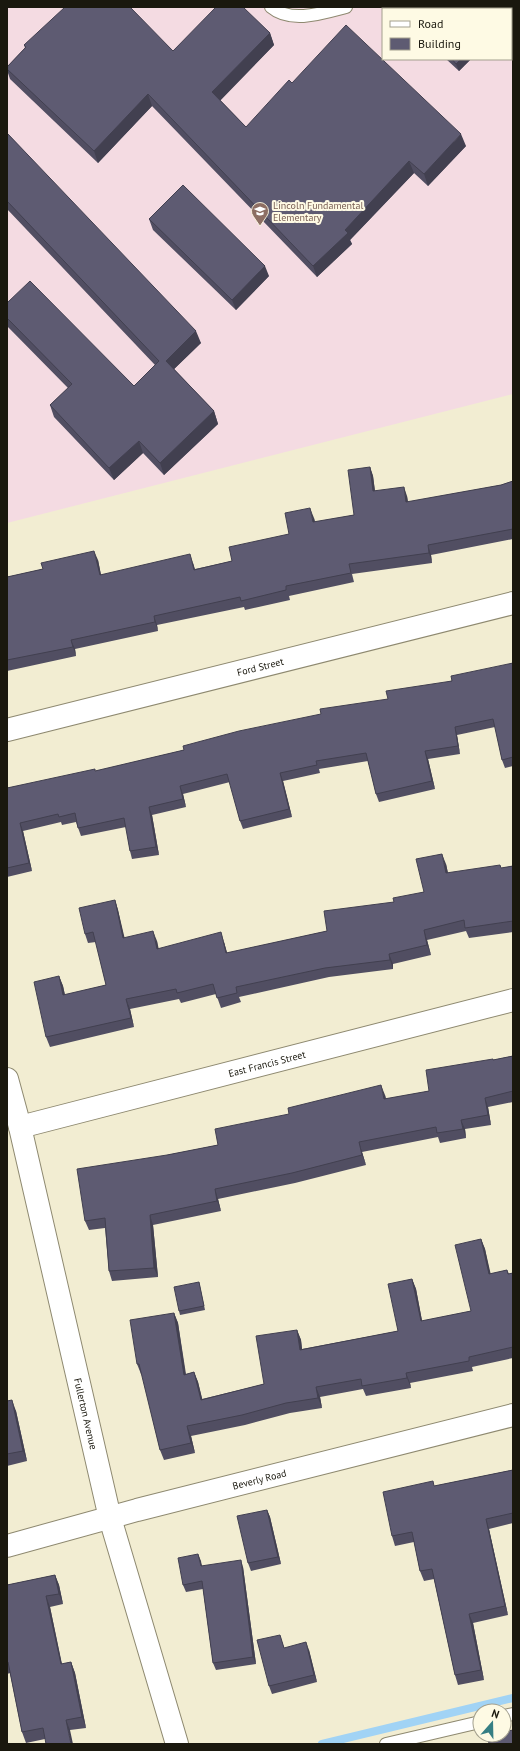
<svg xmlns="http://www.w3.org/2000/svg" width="520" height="1751" viewBox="0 0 520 1751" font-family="'PT Sans',sans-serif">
<rect width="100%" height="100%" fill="#f2edd2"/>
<path fill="#f4dbe2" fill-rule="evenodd" d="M7,7H513V394L7,523ZM383,9H511V59H383Z"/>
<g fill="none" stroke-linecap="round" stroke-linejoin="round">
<path stroke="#a1d3f5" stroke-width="8" d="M322,1744L513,1698"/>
<defs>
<path id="lane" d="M271,7C291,24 323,13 346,7
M504,1716L513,1714
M386,1744L480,1722"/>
<g id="street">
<path id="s1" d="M7,730L513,603"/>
<path id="s2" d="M20,1127L513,1000"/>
<path id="s3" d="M7,1546L137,1510L513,1415"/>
</g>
<g id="secondary">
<path id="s4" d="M7,1079L20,1127L110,1518L177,1744"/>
</g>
</defs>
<use href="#lane" stroke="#8e8970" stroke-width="14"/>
<use href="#street" stroke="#8e8970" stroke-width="24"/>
<use href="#secondary" stroke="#8e8970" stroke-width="24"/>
<use href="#lane" stroke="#fff" stroke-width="12"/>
<use href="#street" stroke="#fff" stroke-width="22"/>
<use href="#secondary" stroke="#fff" stroke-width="22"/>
</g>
<path fill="#514e62" d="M513,7V25H511V9Z
M270,33L274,45L220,100L246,127L292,83L466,146L428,186L414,173L350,240L352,244L317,277L152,106L98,163L10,79L7,70V67L25,48L24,45L173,51Z
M446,59H471L459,71Z
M7,133L201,343L174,369L214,411L218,424L164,475L143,453L114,480L54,417L50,405L68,388L7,326V303L134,386L155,365L7,209Z
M149,219L269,276L236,310L153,230Z
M370,467L373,476L375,491L407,496L408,502L501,485L513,481V539L431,555L432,563L352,574L354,582L289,596L290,600L245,610L244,607L157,625L158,631L75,649L76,656L7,671V577L43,569L98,560L101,575L193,563L195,569L232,561L289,534L314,518L315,522L354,515Z
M513,663V766L505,768L502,760L495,727L457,735L460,754L428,759L435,789L379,802L376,794L368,761L319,769L320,773L283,781L292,817L243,829L240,821L230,782L183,794L186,807L152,815L159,855L132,859L130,851L126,827L81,836L76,822L62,825L61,822L23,831L32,871L7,877V788L96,771L184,750L388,699Z
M446,864L448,873L502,868L513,866V932L469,938L466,931L427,940L431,955L393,964V969L329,977L239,997L241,1002L221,1008L216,994L181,1003L179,999L130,1009L134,1027L50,1047L46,1037L59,976L63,986L65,995L106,985L96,942L88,943L85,934L115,900L118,910L124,938L157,941L158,949L224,942L227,953L327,931L394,902L424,892Z
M513,1056V1102L488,1107L491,1125L465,1129L466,1138L440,1143L438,1137L362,1152L366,1165L295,1183L218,1199L221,1211L153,1225L158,1277L112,1281L109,1271L105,1228L89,1230L85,1221L167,1155L218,1145L385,1095L386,1099L429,1091L493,1060Z
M481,1239L485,1249L490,1274L507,1270L509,1274L513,1273V1358L472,1367L473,1371L410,1383L411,1388L366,1396L363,1389L320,1397L322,1408L290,1413L245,1425L191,1436L195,1453L164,1460L160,1450L142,1374H141L137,1364L174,1313L178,1323L186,1374L194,1372L198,1382L202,1399L264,1384L297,1330L301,1340L302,1349L398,1331L412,1279L416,1289L422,1321L471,1311Z
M199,1282L200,1286L205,1310L180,1315L179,1311Z
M7,1401L16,1411L27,1461L7,1466Z
M513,1470V1523L489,1529L508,1615L473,1623L484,1680L458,1685L455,1675L434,1579L424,1581L420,1571L414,1542L395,1546L392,1536L434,1486Z
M267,1510L270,1517L281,1564L251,1571L248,1563Z
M198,1554L202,1566L243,1567L256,1664L216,1670L213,1663L203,1589L186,1592L183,1585Z
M55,1575L59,1585L63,1604L50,1607L62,1664L71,1662L75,1673L86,1728L70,1730L45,1739L26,1743L22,1732L10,1673L7,1674V1585Z
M280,1635L284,1648L309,1650L317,1682L272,1694L269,1686Z"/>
<path fill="#424050" d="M270,33L274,45L217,104L212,92Z
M461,59H471L459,71L456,64Z
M148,94L152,106L98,163L94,151Z
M461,134L466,146L428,186L424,174Z
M409,161L414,173L350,240L352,244L317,277L313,266L345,230Z
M265,266L269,276L236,310L232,300Z
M196,331L201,343L170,373L166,361Z
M214,411L218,424L164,475L160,463Z
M139,441L143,453L114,480L109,468Z
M370,467L373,476L376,500L373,491Z
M404,487L407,496L409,511L406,502Z
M310,508L314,518L317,532L313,522Z
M428,545L431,555L432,563L429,553Z
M94,551L98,560L103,585L100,575Z
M190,554L193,563L197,579L194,570Z
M154,616L157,625L158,631L155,622Z
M71,640L75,649L76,656L73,647Z
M455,727L457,735L460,754L458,746Z
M425,751L428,759L435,789L432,781Z
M280,773L283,781L292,817L289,809Z
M180,786L183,794L186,807L183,799Z
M149,807L152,815L159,855L156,847Z
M20,823L23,831L32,871L29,863Z
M442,854L446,864L450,883L446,873Z
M115,900L118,910L127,948L123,938Z
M424,930L427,940L431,955L427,945Z
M153,931L157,941L161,959L157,949Z
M221,932L224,942L230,963L226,953Z
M389,954L393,964V969L390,960Z
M59,976L63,986L67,1005L63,995Z
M126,999L130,1009L134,1027L131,1018Z
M381,1085L385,1095L388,1109L384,1099Z
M485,1098L488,1107L491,1125L488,1115Z
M461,1120L465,1129L466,1138L463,1129Z
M359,1142L362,1152L366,1165L362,1155Z
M215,1189L218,1199L221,1211L217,1201Z
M150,1215L153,1225L158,1277L154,1268Z
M481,1239L485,1249L493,1284L489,1274Z
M412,1279L416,1289L424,1331L421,1321Z
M174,1313L178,1323L187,1385L184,1375Z
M297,1330L301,1340L303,1359L300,1350Z
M194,1372L198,1382L205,1410L201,1400Z
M406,1373L410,1383L411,1388L407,1378Z
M316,1387L320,1397L322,1408L318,1398Z
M12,1400L16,1411L27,1461L23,1451Z
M187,1426L191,1436L195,1453L191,1443Z
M267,1510L270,1517L281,1564L278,1557Z
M486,1519L489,1529L508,1615L505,1606Z
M198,1554L201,1561L203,1573L201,1566Z
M241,1560L243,1567L256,1664L253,1657Z
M55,1575L59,1585L63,1604L59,1594Z
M46,1596L50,1607L64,1675L61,1664Z
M469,1614L473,1623L484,1680L481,1670Z
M306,1642L309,1650L317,1682L314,1675Z
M71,1662L75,1673L86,1728L82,1717Z
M66,1720L70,1730L73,1744H71Z"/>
<path fill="#5e5b72" stroke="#424050" d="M65,7H130L173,51L216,7H243L270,33L212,92L246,127L289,80L292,83L346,25L461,134L424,174L409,161L345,230L348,233L313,266L148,94L94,151L7,69V67L26,47L24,45Z
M451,7H513V16L511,17V9H449Z
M452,59H461L456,64Z
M7,133L196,331L166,361L214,411L160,463L139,441L109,468L50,405L72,384L7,318V303L30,281L134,386L159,361L7,201Z
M183,185L265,266L232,300L149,219Z
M370,467L373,491L404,487L406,502L501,485L513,481V529L428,545L429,553L349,564L351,573L286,586V590L241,601L240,597L154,616L155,622L71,640L73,647L7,660V577L43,569L41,563L94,551L100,575L190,554L194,570L232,561L229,547L289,534L285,513L310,508L313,522L354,515L348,470Z
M513,663V757L502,760L493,719L455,727L458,746L425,751L432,781L376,794L366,753L316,761L317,765L280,773L289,809L240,821L227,774L180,786L183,799L149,807L156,847L130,851L124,818L78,828L75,813L59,817L58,814L20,823L29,863L7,868V788L95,769V771L184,750L183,746L239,731L321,714L320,709L388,699L386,691L452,681L451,676Z
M442,854L446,873L500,865L501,868L513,866V921L465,928L464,920L424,930L427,945L389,954L390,960L325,968L236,987L237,993L217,998L213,984L177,993L176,989L126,999L131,1018L46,1037L34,982L59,976L63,995L106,985L93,932L85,934L79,908L115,900L123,938L153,931L157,949L221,932L226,953L327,931L324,911L394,902L393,898L424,892L416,859Z
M513,1056V1091L485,1098L488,1115L461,1120L463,1129L437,1133L436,1127L359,1142L362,1155L292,1173L215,1189L217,1201L150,1215L154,1268L109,1271L105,1218L85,1221L77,1169L167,1155L218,1145L215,1129L289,1114L288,1108L381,1085L384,1099L429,1091L426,1070L493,1059V1060Z
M481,1239L489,1274L507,1270L508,1274L513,1273V1347L469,1357V1361L406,1373L407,1378L362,1386L361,1379L316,1387L318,1398L286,1403L242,1415L187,1426L191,1443L160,1450L139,1364H137L130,1320L174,1313L184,1375L194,1372L201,1400L264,1384L256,1336L297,1330L300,1350L398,1331L388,1284L412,1279L421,1321L471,1311L455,1245Z
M199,1282L204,1306L179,1311L174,1287Z
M12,1400L23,1451L7,1454V1401Z
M513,1470V1513L486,1519L505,1606L469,1614L481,1670L455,1675L432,1569L420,1571L412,1532L392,1536L383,1492L433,1481L434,1486Z
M267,1510L278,1557L248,1563L237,1516Z
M198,1554L201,1566L241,1560L253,1657L213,1663L202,1581L183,1585L178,1558Z
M55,1575L59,1594L46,1596L61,1664L71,1662L82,1717L66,1720L71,1744H46L43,1728L22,1732L8,1662H7V1585Z
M280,1635L284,1648L306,1642L314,1675L269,1686L257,1640Z
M513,1730V1744H489L488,1736L493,1735H504V1732Z"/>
<defs>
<symbol id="school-pin" viewBox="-11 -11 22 30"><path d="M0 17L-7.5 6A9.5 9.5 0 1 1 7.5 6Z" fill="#8d6e63" stroke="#fefae4"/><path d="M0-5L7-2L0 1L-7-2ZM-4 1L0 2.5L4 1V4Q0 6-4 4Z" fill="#fff"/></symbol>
</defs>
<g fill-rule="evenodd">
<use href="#school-pin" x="250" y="201" width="20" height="27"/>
</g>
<g text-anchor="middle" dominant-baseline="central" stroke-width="4" stroke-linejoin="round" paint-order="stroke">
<g font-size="10" fill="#785e54" stroke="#fefae4" text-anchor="start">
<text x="273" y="205">Lincoln Fundamental<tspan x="273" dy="12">Elementary</tspan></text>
</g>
<g font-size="10" fill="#1a180e" stroke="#fefae4">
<text stroke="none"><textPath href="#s1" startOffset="261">Ford Street</textPath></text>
<text stroke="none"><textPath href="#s2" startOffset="255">East Francis Street</textPath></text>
<text stroke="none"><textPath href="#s4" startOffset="344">Fullerton Avenue</textPath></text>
<text stroke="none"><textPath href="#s3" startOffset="261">Beverly Road</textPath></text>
</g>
</g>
<rect width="520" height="1751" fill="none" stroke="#1a180e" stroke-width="16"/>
<rect x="382" y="8" width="130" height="52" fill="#fefae4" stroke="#a3a08e"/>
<rect x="390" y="21" width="20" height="6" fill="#ffffff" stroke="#a3a08e"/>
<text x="418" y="28" font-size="12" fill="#1a180e">Road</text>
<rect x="390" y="38" width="20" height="12" fill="#5e5b72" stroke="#a3a08e"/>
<text x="418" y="48" font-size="12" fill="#1a180e">Building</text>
<g transform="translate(492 1723) rotate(20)"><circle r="19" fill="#fefae4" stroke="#a3a08e"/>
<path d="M0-3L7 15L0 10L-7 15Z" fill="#367f84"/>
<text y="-6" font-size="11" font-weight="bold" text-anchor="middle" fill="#1a180e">N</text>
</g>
</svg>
